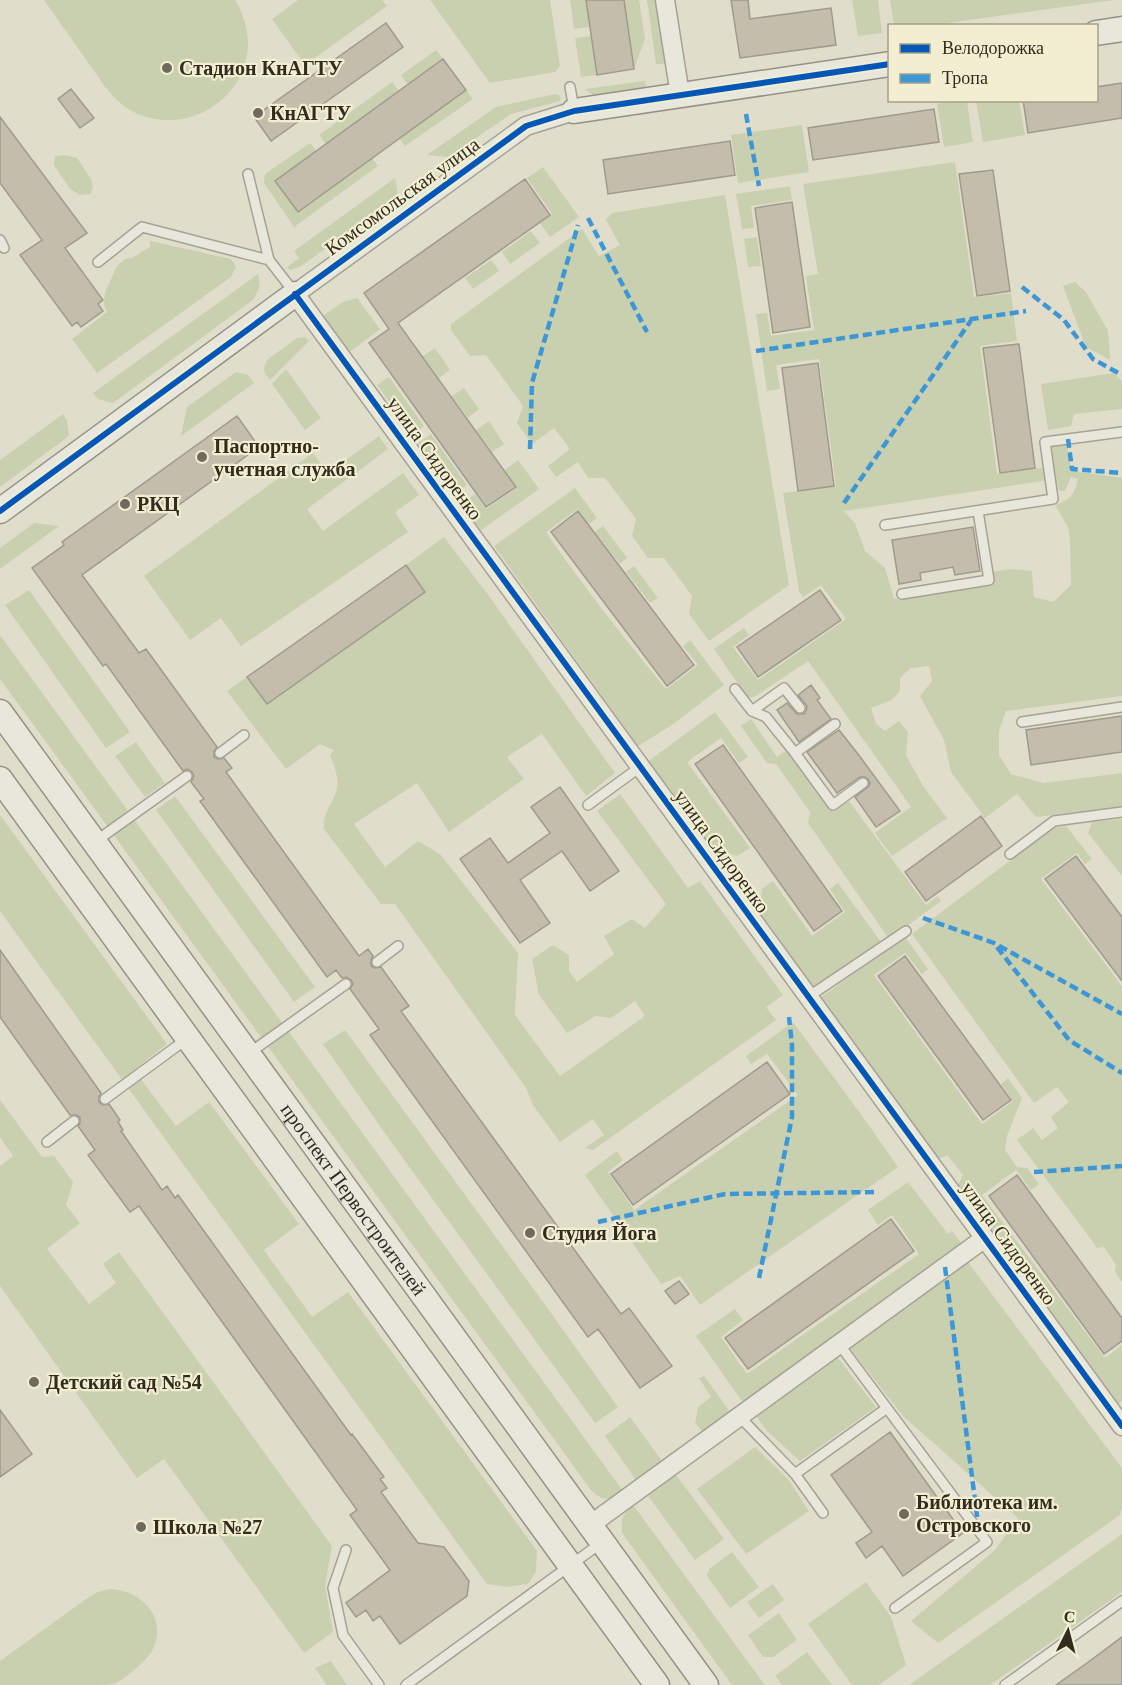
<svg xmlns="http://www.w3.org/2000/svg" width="1122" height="1685" viewBox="0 0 1122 1685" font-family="Georgia,serif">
<rect width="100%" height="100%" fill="#e0decb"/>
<path fill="#c9d0af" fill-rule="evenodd" d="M44,0H235C243,14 248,28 248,44C247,103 180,139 130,110C120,104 113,96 106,88Z
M298,0H382L387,6L305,65L272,19Z
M430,0H550L560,66L555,72L490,83Z
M570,0H586L590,27L574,29Z
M624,0H639L645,39L634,69Z
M647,0H658L667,64H656Z
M852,0H878L882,33L858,36Z
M890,0H1114L934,25H894Z
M591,36L597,75L581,77L575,38Z
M436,50L443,59L408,85L401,75Z
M645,81L646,88L592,95L585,89Z
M392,82L399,91L326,144L319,135Z
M466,90L473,99L405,146L399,138Z
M555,94L559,95L561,98L560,101L511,114L448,157L427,155L496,107Z
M959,100L967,101L973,142L944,147L937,104Z
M976,101H1019L1025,135L983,142Z
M802,125L809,172L738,183L731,135Z
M310,143L317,151L275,181L298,212L372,158L378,166L294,227L264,183L265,174Z
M65,155L77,158L91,179L93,187L91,194L80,195L70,189L54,165L55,156Z
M955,162L974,297L1011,293L1017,341L980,346L997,474L1054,466L1051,443L1066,441L1072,471L1122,478V696L1006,711L999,731V755L1011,774L1044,783L1122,773V806L1036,817L1017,794L985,818L951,772L944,740L920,696L932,681L929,666L911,668L900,678V691L892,700L871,708L876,724L885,731L899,721L908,732L906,755L923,786L947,818L892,856L875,833L911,807L808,661L754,697H747L714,649L744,628L749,635L733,647L758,680L846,619L821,585L803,597L799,591L783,493L836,486L819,359L776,365L780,389L767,391L756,314L767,313L771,336L814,330L806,276L818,274L803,184ZM1071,477L1078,479C1074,495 1071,500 1055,505L1068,527L1070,539L1071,585L1053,602L1034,597L1032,571L1010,569L992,572L993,583L894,599L885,568L865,551L855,523L844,511L1056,479L1059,491H1065Z
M543,167L579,217L550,237L540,223L552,214L527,178Z
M395,178L398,196L300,267L290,270L287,267L299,258L294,251Z
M790,186L792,200L751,206L754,228L742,229L736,194Z
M725,195L789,585L709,641L689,614L692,596L664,558H648L632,536L636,519L605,478H588L578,462L556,477L548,466L570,449L554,428L532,444L517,423L523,406L486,355L470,356L451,330V324L582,229L599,256L620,245L606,220L612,213Z
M531,231L540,243L510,264L502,252Z
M757,237L761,266L748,267L744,239Z
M150,241L231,259L236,267L231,277L97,373L72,339L107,312L104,305L105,292L117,266L125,259L132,258L150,247Z
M491,260L499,271L473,289L465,278Z
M258,274L260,286L253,300L113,403L98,399L93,393Z
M1075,282L1086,292L1108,331L1110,360L1086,347L1063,286Z
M357,298L380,329L347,354L321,317L343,302Z
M305,337L309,341L270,380L265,374L264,368L267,360L297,338Z
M435,348L450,370L439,378L423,356Z
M286,369L321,418L305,430L272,384Z
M236,372L248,375L254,383L181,436L187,407Z
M1114,373L1122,381V409L1074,414L1071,426L1048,430L1041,384Z
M389,377L424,426L413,434L377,385Z
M464,388L479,409L468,418L452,396Z
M63,414L67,420L69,436L0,487V460Z
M489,421L504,444L492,452L476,430Z
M431,434L467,485L454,493L418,443Z
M379,436L388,449L307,509L323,531L403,473L419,495L395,512L408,532L241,646L221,618L190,640L144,576L313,453L328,473Z
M518,460L539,489L481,530L461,504L475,494L486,509L517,488L505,470Z
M575,488L597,518L589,524L578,509L546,532C583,586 624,638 666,689L698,665L683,646L690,640L724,685L672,725L638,746L494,546Z
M34,523L59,526L0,569V548Z
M603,526L627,558L620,564L595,532Z
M444,537L489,596L615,773L586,796L542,734L507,757L524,779L449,832L417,783L354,824L385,867L418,841L440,854L518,953L515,1015L560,1076L645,1016L635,1001L611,1018L596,1016L567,1033L539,995L532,959L553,945L569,955V971L577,982L614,954L604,936L632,919L645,928L666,904L597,811L620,794L688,888L700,881L783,995L766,1007L776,1020L593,1150L585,1148L604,1135L593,1119L560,1142L533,1105L526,1088L395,904H381L324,829C322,813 334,803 337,788C339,778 334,765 330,755L334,750L320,744L286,769L227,691L247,677L267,704L425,592L406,565Z
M634,566L658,598L650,603L626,572Z
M29,590L130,732L106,748L5,605Z
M0,635L623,1491C610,1500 603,1502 591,1490L0,679Z
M715,712L748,757L739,763L721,738L687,762L750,848L737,856L707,847L646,763Z
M751,719L777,757L787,750L833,812L849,801L926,905L938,896L941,901L889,939L808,823L810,812L776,764L767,763L741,726Z
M136,742L165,783L145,797L115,756Z
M175,796L315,987L294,1002L156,810Z
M0,815L167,1044L134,1070L176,1126L209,1102L299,1224L264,1250L312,1317L348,1292L537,1551L536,1572L528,1584L507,1587L487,1584L0,911Z
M1122,819V876L1088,833L1092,822Z
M1066,826L1092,859L1085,864L1077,853L1041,879L1122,986V1282L1115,1272L1116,1265L1104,1247L1097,1248L1090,1238L1017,1140L1033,1128L1042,1140L1058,1128L1051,1117L1069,1102L1057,1087L1034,1103L912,934L1054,828Z
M773,881L812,936L845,912L830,889L838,883L881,942L810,991L757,916L762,889Z
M905,937L928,969L922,974L905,953L874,975L982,1124L1013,1101L1001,1084L1008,1078L1022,1098L1007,1136L1005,1150L1017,1167L1027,1168L1039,1184L1031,1190L1016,1170L982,1195L1105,1358L1122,1345V1401L1116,1406L956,1188L963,1175L948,1156L936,1159L820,998Z
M793,1022C828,1070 864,1117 898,1167L700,1305L680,1276L661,1284L585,1175L617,1151L623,1160L608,1172L634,1210L798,1095L767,1054L751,1064L746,1056Z
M345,1030L546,1306L618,1407L595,1423L384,1132L323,1044Z
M0,1100L42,1157L54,1156L73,1182L66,1205L80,1223L47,1249L89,1304L116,1283L103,1264L119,1252L332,1546L325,1586L333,1632L304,1653L164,1459L137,1478L0,1286V1166L13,1156L0,1137Z
M908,1182L948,1234L952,1231L965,1248L744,1404L696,1336L735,1309L743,1320L721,1337L747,1374L919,1254L892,1215L878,1225L868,1210Z
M968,1262L1122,1468V1509L1120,1515L938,1643L911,1621L995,1550L1018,1518L903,1416L848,1346Z
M835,1354L876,1407L800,1461L767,1431L754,1413Z
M704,1376L731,1413L704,1433L695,1423L698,1407L711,1397L699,1378Z
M630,1417L662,1461L636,1480L605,1436Z
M755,1447L788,1479L809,1511L746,1554L697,1489Z
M676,1475L724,1539L695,1560L648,1496Z
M633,1505L645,1521L765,1685H732L622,1533C621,1518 622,1515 633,1505Z
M1122,1534V1592L990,1685H909Z
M732,1552L759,1587L730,1608L707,1576L709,1569Z
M866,1582L891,1617L906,1665L879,1685H852L808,1624Z
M773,1584L784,1600L759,1618L747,1602Z
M109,1589C142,1590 169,1618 152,1651C146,1661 125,1679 114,1684C107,1685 95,1685 87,1685C58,1685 29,1685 0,1685V1661L89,1597L98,1592Z
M779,1613L797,1640L773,1657H763L748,1635Z
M807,1652L832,1685H782L775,1676Z
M331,1661L347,1685H327L315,1668Z"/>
<path fill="#c3bdac" stroke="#9f9a8b" stroke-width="1.5" d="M586,0H624L634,69L597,75Z
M731,0H748L750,19L831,8L836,45L740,58Z
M386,23L403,47L271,141L254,117Z
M443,59L466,90L298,212L275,181Z
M1122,83V118L1028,133L1023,100H1096V87Z
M71,89L94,118L80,128L58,99Z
M934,109L939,142L813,160L808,128Z
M0,117L87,233L65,248L103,300L98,304L103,311L81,327L77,322L72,326L20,255L42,240L0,183Z
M730,141L735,175L608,194L603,160Z
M993,170L1010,291L977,296L959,174Z
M525,179L550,215L398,323L516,487L486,507L369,343L389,329L364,293Z
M792,202L810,327L773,333L755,208Z
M1019,344L1035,468L1000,473L983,348Z
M818,363L834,486L798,491L782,368Z
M237,416L259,447L82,575L139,653L146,649L217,747L214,751V757L218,759L224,758L232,768L226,772L359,956L368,949L373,956L371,960V966L375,968L381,967L409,1006L401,1011L621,1314L629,1308L672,1366L640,1388L598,1329L588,1337L370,1035L379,1029L350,989L353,984L351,980L346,977L342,978L336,970L327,977L200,801L204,799L191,782L194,776L192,772L187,769L183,771L106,664L103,666L32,568L64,545L62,542Z
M578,511L694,665L667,686L551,532Z
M973,527L980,571L955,575L953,567L920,573L921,580L899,584L892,540Z
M406,565L425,592L267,704L247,677Z
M820,590L841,620L758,677L737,647Z
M811,685L820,698L817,700L831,719L799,742L777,710L787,703L797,714H804L806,711L807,706L798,695Z
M1122,716V752L1031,765L1026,730Z
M839,730L858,754L900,811L876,827L855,797L869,786L870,783L868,779L865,777H860L837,793L807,752Z
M723,745L842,911L814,931L695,764Z
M560,787L619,871L590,891L562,851L520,880L550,923L520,943L460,859L490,838L508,863L550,833L531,807Z
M981,816L1002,846L926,901L905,872Z
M1076,856L1122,917V981L1045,879Z
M0,950L101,1093L99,1097V1102L103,1105L109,1104L120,1120L118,1122L123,1130L121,1131L162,1190L167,1186L175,1198L178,1195L351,1435L352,1434L384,1477L380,1479L387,1488L381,1492L418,1543L444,1547L469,1581L467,1596L400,1644L380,1616L373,1621L366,1610L356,1617L346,1603L390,1570L350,1515L357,1510L139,1206L130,1212L88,1155L95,1150L78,1126L80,1123V1117L76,1115H70L0,1017Z
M905,956L1011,1100L983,1120L878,976Z
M767,1062L790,1094L633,1205L611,1174Z
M1017,1175L1122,1318V1341L1104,1354L989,1196Z
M891,1219L914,1251L748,1369L725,1338Z
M679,1281L689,1294L675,1304L665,1291Z
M0,1410L32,1454L0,1477Z
M890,1432L963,1533L903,1576L882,1546L866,1558L856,1543L872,1532L831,1475Z
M1122,1637V1685H1056L1087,1663Z"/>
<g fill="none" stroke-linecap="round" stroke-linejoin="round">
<defs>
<path id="lane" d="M570,87L574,109
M248,174L269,260L294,292
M0,240L4,248
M98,262L142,227L269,260
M885,525L1053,499L1045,442L1122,432
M902,594L989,580L978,511
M735,689L752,711L766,717L795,753L833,805L863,783
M752,711L784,688L800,708
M1022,722L1122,707
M220,753L244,735
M795,753L835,724
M588,805L640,767
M96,841L187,776
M1010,854L1054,821L1122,812
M377,962L398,946
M808,997L906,931
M248,1054L346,984
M105,1099L188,1038
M47,1142L74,1121
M839,1344L987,1542L895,1608
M739,1416L795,1474L823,1513
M795,1474L887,1408
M346,1550L333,1588L343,1635L379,1685
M406,1685L601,1543
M1005,1685L1122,1601"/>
<path id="street" d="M665,0L680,95
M574,111L526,126L295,294L1122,1426
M590,1525L985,1238"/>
<g id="secondary">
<path d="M1096,33L1122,29"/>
<path d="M574,111L890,64"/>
<path d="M0,511L295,294"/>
<path id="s1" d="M0,712L706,1685"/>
<path d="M0,779L657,1685"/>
</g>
</defs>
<use href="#lane" stroke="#a5a294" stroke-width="12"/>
<use href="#street" stroke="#a5a294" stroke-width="21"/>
<use href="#secondary" stroke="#959284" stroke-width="27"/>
<use href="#lane" stroke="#e8e7dc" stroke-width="9"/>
<use href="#street" stroke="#e8e7dc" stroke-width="18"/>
<use href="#secondary" stroke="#e8e7dc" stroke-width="24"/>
<path stroke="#3d96d5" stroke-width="4.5" stroke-dasharray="9 4.5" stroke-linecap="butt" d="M746,114L759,186
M588,218L647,332
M1022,287L1064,320L1093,359L1122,375
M756,351L1026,311
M1068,439L1072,469L1122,473
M530,449L532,383L578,225
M844,503L972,319
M923,918L994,943L1122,1014
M997,947L1069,1040L1122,1073
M1034,1172L1122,1166
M598,1222L725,1194L878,1192
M945,1267L979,1531
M759,1278L792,1117V1045L789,1017"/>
<defs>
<path id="cycleway" d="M295,294L1122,1426
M0,511L526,126L574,111L890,64"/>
</defs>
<use href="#cycleway" stroke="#f1eed1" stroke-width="10"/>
<use href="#cycleway" stroke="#0057b8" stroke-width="6"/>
</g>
<g fill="#6f6a5b" stroke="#f1eed1" stroke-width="2">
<circle cx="167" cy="68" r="6"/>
<circle cx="258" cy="113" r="6"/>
<circle cx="202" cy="457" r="6"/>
<circle cx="125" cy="504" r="6"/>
<circle cx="530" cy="1233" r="6"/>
<circle cx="34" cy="1382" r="6"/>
<circle cx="904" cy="1514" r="6"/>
<circle cx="141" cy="1527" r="6"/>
</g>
<g text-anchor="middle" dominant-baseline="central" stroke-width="4.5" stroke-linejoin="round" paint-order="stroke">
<g font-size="20" font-weight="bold" fill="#322c1e" stroke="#f1eed1" text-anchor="start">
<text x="179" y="68">Стадион КнАГТУ</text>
<text x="270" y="113">КнАГТУ</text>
<text x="214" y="446">Паспортно-<tspan x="214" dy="23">учетная служба</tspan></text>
<text x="137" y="504">РКЦ</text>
<text x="542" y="1233">Студия Йога</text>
<text x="46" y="1382">Детский сад №54</text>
<text x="916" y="1502">Библиотека им.<tspan x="916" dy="23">Островского</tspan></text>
<text x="153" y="1527">Школа №27</text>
</g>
<g font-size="20" fill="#322c1e" stroke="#f1eed1">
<text transform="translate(402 196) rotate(-36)">Комсомольская улица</text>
<text transform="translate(435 458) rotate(54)">улица Сидоренко</text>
<text transform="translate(722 851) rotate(54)">улица Сидоренко</text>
<text stroke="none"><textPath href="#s1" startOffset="602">проспект Первостроителей</textPath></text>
<text transform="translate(1009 1243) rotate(54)">улица Сидоренко</text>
</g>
</g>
<rect x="888" y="24" width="210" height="78" fill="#f1eed1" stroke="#a5a089" stroke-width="1.5"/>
<rect x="900" y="44" width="30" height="9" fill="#0057b8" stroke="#a5a089" stroke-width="1.5"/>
<text x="942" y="54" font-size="18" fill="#322c1e">Велодорожка</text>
<rect x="900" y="74" width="30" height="9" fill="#3d96d5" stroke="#a5a089" stroke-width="1.5"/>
<text x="942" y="84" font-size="18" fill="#322c1e">Тропа</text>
<g transform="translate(1068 1631) rotate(6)" stroke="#f1eed1" stroke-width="4.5" paint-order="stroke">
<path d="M0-4.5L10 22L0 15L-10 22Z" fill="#322c1e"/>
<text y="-9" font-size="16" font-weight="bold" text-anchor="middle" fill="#322c1e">С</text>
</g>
</svg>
